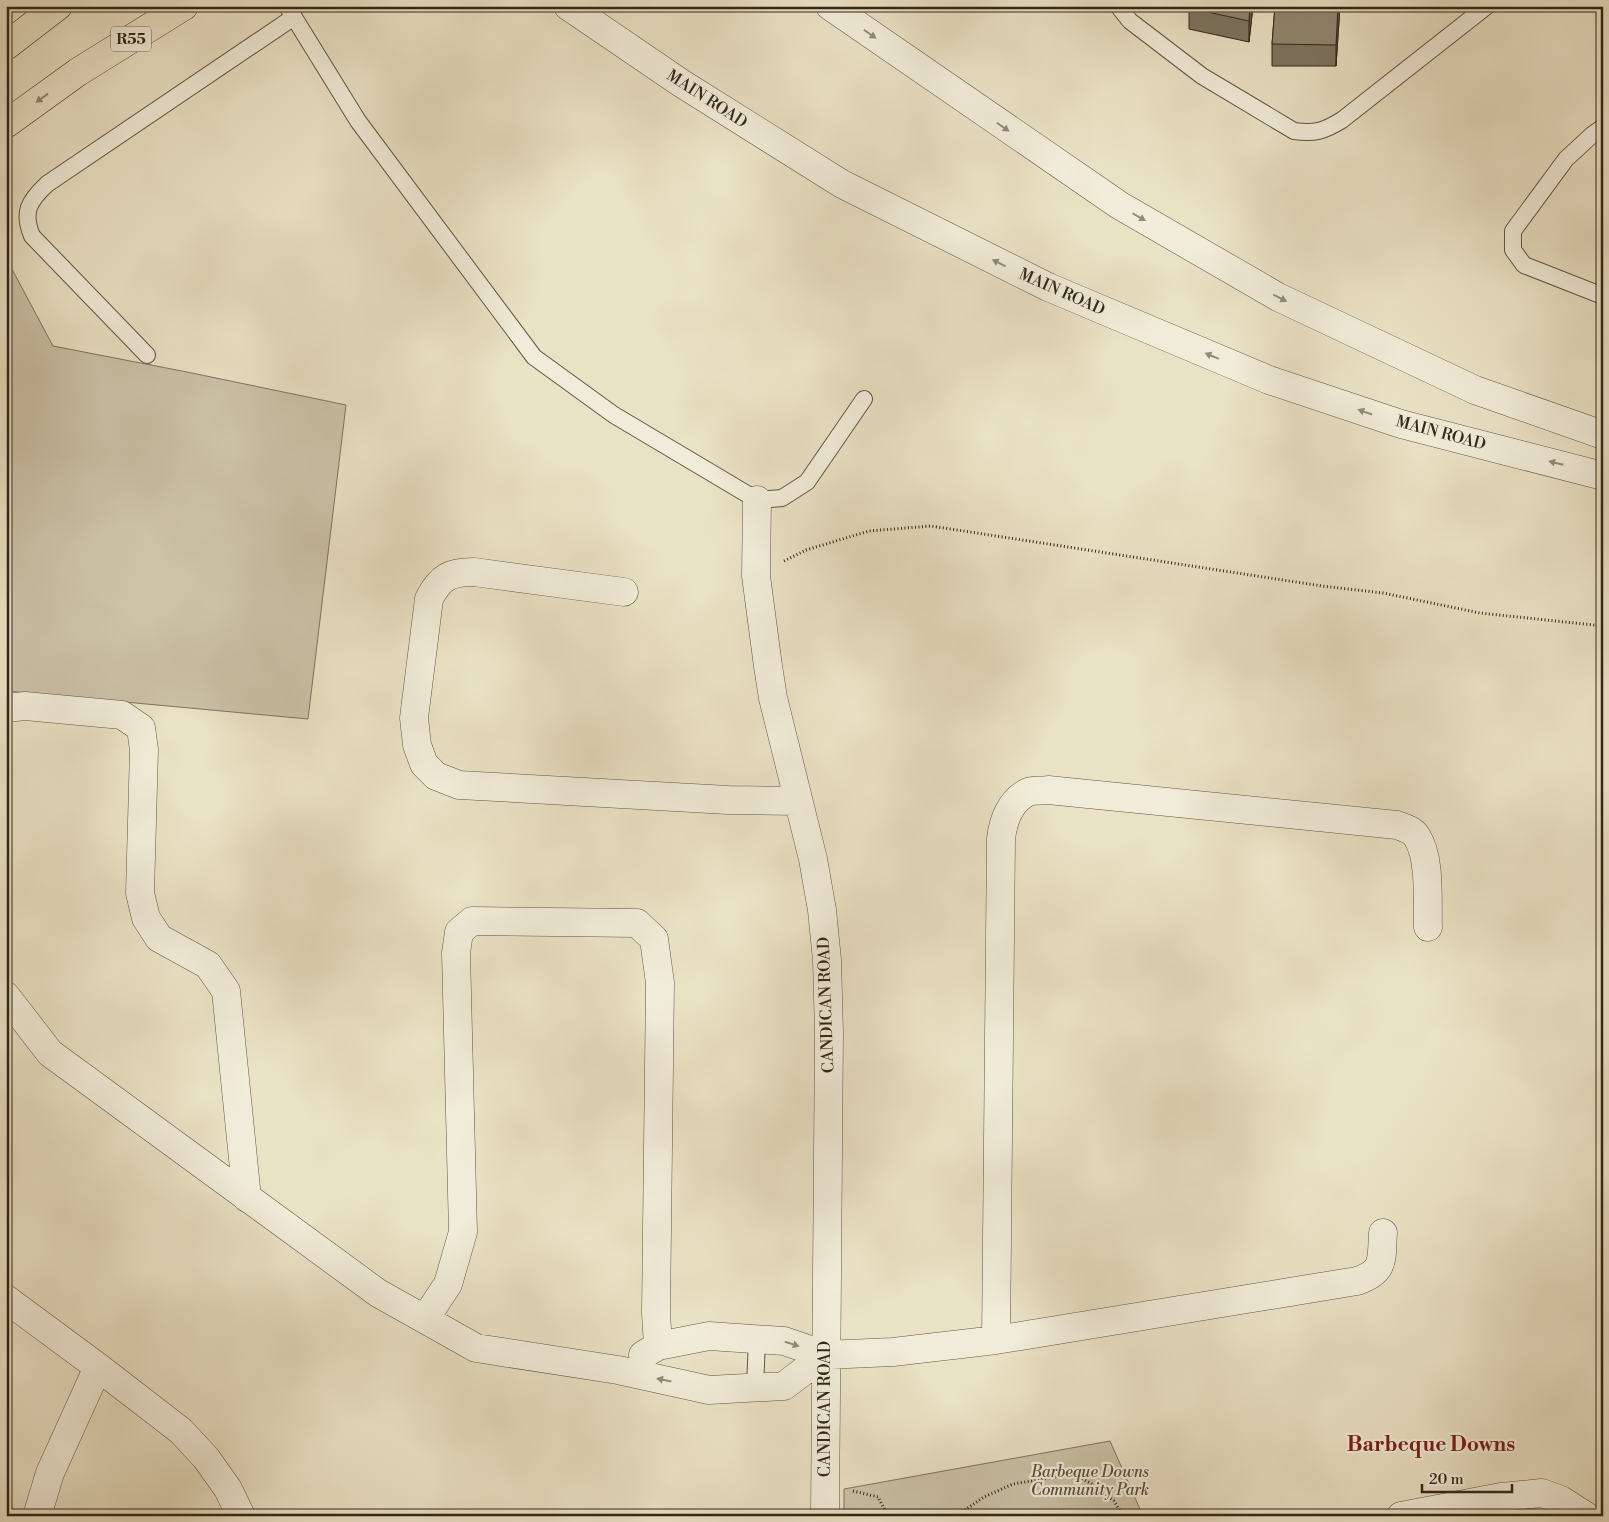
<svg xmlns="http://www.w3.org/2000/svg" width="1609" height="1522" viewBox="0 0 1609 1522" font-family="'Libre Bodoni',serif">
<rect width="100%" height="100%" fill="#eae2c5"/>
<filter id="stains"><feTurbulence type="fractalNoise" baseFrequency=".004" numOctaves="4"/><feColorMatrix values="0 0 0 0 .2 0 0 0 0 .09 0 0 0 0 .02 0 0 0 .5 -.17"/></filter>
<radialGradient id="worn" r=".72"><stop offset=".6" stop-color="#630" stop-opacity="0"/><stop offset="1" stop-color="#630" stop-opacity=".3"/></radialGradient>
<path fill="#cbc2a8" stroke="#7e7460" d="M6,258L53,346L187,372L346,405L308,719L6,691Z
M1110,1441L1143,1516H844V1489Z"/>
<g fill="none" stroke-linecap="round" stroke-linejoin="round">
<defs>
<path id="service" d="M287,6L358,121L534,357L614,415L757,500L782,498L807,482L864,399
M1118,6L1130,21L1202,76L1294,131C1315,134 1324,131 1342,120L1487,6
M1603,127L1592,135L1566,159L1513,231V250L1524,265L1603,296
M147,355L32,236C22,212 29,201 47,184L294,17
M755,1387L757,1340"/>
<path id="minor" d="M757,500L756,576L768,666L773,698L813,859L822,910L827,960L829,1033L825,1516
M624,592L474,572C450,572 440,577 429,599L414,718L417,745L424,764L436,776L459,785L728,800L798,801
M6,708L25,706L122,715L141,728L144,750L140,893L146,918L159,938L208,965L226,991L247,1198
M6,996L50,1053L378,1293L476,1348L618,1370L709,1390L784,1386L825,1355
M6,1299L98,1367L181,1431L206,1458L228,1489L241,1516
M425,1319L448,1284L463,1232L456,953L459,932L472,921L637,923L654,939L660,983L656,1313L658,1346
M996,1340L1001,839C1003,821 1010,801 1028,792C1033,790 1042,791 1048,790L1397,825C1405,828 1413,830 1417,837C1431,859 1427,901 1428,927
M643,1355L658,1346L709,1336L784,1341L825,1355L893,1352L996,1340L1357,1281C1386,1271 1381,1259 1383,1233
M37,1516L50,1473L98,1367
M1401,1516L1501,1497L1542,1493L1561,1500L1586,1516"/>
<path id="tertiary" d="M568,6L681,83L842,184L1048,287L1269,380L1401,424L1603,476
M830,6L1119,205L1278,297L1475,390L1603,435"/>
<path id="primary" d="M6,46L58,6
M6,124L78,72L184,6"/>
</defs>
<use href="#service" stroke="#5f5644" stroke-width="18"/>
<use href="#minor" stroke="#5f5644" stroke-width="29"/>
<use href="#tertiary" stroke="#5f5644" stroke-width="29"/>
<use href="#primary" stroke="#312719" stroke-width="29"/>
<path stroke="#312719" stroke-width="3" stroke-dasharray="1 2.5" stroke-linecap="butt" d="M784,561L806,550L869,531L931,526L1322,586L1383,593L1480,613L1603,626
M853,1491L878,1497L888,1516
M956,1516L984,1497L1013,1484L1073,1474L1092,1484L1114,1501L1123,1516"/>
<use href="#service" stroke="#f1ecd9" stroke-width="16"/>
<use href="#minor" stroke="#f1ecd9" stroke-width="28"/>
<use href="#tertiary" stroke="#f1ecd9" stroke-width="28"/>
<use href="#primary" stroke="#eae2c5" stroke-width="28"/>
</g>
<path fill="#7d7562" stroke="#312719" d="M1189,6H1253L1249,42L1189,29Z
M1275,6H1340L1336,66H1272V44Z"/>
<path fill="#665f50" stroke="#312719" d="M1250,6H1253L1249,42V21Z
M1338,6H1340L1336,66V45Z"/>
<path fill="#918872" stroke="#312719" d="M1189,6H1250L1249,21L1189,8Z
M1275,6H1338L1336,45L1272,44Z"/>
<defs><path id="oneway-solid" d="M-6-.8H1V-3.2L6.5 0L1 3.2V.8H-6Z" transform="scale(1.25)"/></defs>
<g fill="#918a79">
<use href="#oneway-solid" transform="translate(870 34) rotate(35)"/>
<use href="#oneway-solid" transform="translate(1003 127) rotate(35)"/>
<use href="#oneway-solid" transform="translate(1139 217) rotate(30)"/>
<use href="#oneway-solid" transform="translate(999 263) rotate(-153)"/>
<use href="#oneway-solid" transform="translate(1280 298) rotate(27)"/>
<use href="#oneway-solid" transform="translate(1212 356) rotate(-157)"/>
<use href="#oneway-solid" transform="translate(1365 412) rotate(-161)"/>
<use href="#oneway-solid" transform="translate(1556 463) rotate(-166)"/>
<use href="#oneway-solid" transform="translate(792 1344) rotate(18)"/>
<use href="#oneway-solid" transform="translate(664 1380) rotate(-168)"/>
</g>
<use fill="#8e846f" href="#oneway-solid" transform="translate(42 98) rotate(144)"/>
<g text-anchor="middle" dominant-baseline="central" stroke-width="4.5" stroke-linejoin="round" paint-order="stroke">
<rect fill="#f1ecd9" stroke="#6b6253" stroke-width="1" x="111" y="26.5" width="40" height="25" rx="4"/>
<g font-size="15" font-weight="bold" fill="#312719">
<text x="131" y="39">R55</text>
</g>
<g font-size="16" fill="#312719" stroke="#f1ecd9">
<text transform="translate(707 99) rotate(33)">MAIN ROAD</text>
<text transform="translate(1062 292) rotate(24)">MAIN ROAD</text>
<text transform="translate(1441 433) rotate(15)">MAIN ROAD</text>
<text transform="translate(826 1005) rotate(-92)">CANDICAN ROAD</text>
<text transform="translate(825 1409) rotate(-90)">CANDICAN ROAD</text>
</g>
<g font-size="16" font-style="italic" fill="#584e3d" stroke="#f1ecd9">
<text x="1090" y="1472">Barbeque Downs<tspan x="1090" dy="18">Community Park</tspan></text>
</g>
<g font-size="21" font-weight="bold" fill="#7a1f14" stroke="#f1ecd9">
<text x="1431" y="1445">Barbeque Downs</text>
</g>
</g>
<rect width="1609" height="1522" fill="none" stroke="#eae2c5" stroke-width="25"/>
<rect x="8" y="8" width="1594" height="1507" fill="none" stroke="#312719" stroke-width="2.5"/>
<rect x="12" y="12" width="1584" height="1497" fill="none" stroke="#312719"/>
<path d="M1422 1484v8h90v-8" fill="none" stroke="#312719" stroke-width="2.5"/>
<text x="1429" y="1484" font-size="15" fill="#312719" stroke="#f1ecd9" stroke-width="4" paint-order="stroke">20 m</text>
<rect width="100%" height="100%" filter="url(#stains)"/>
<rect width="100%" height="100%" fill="url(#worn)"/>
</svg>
